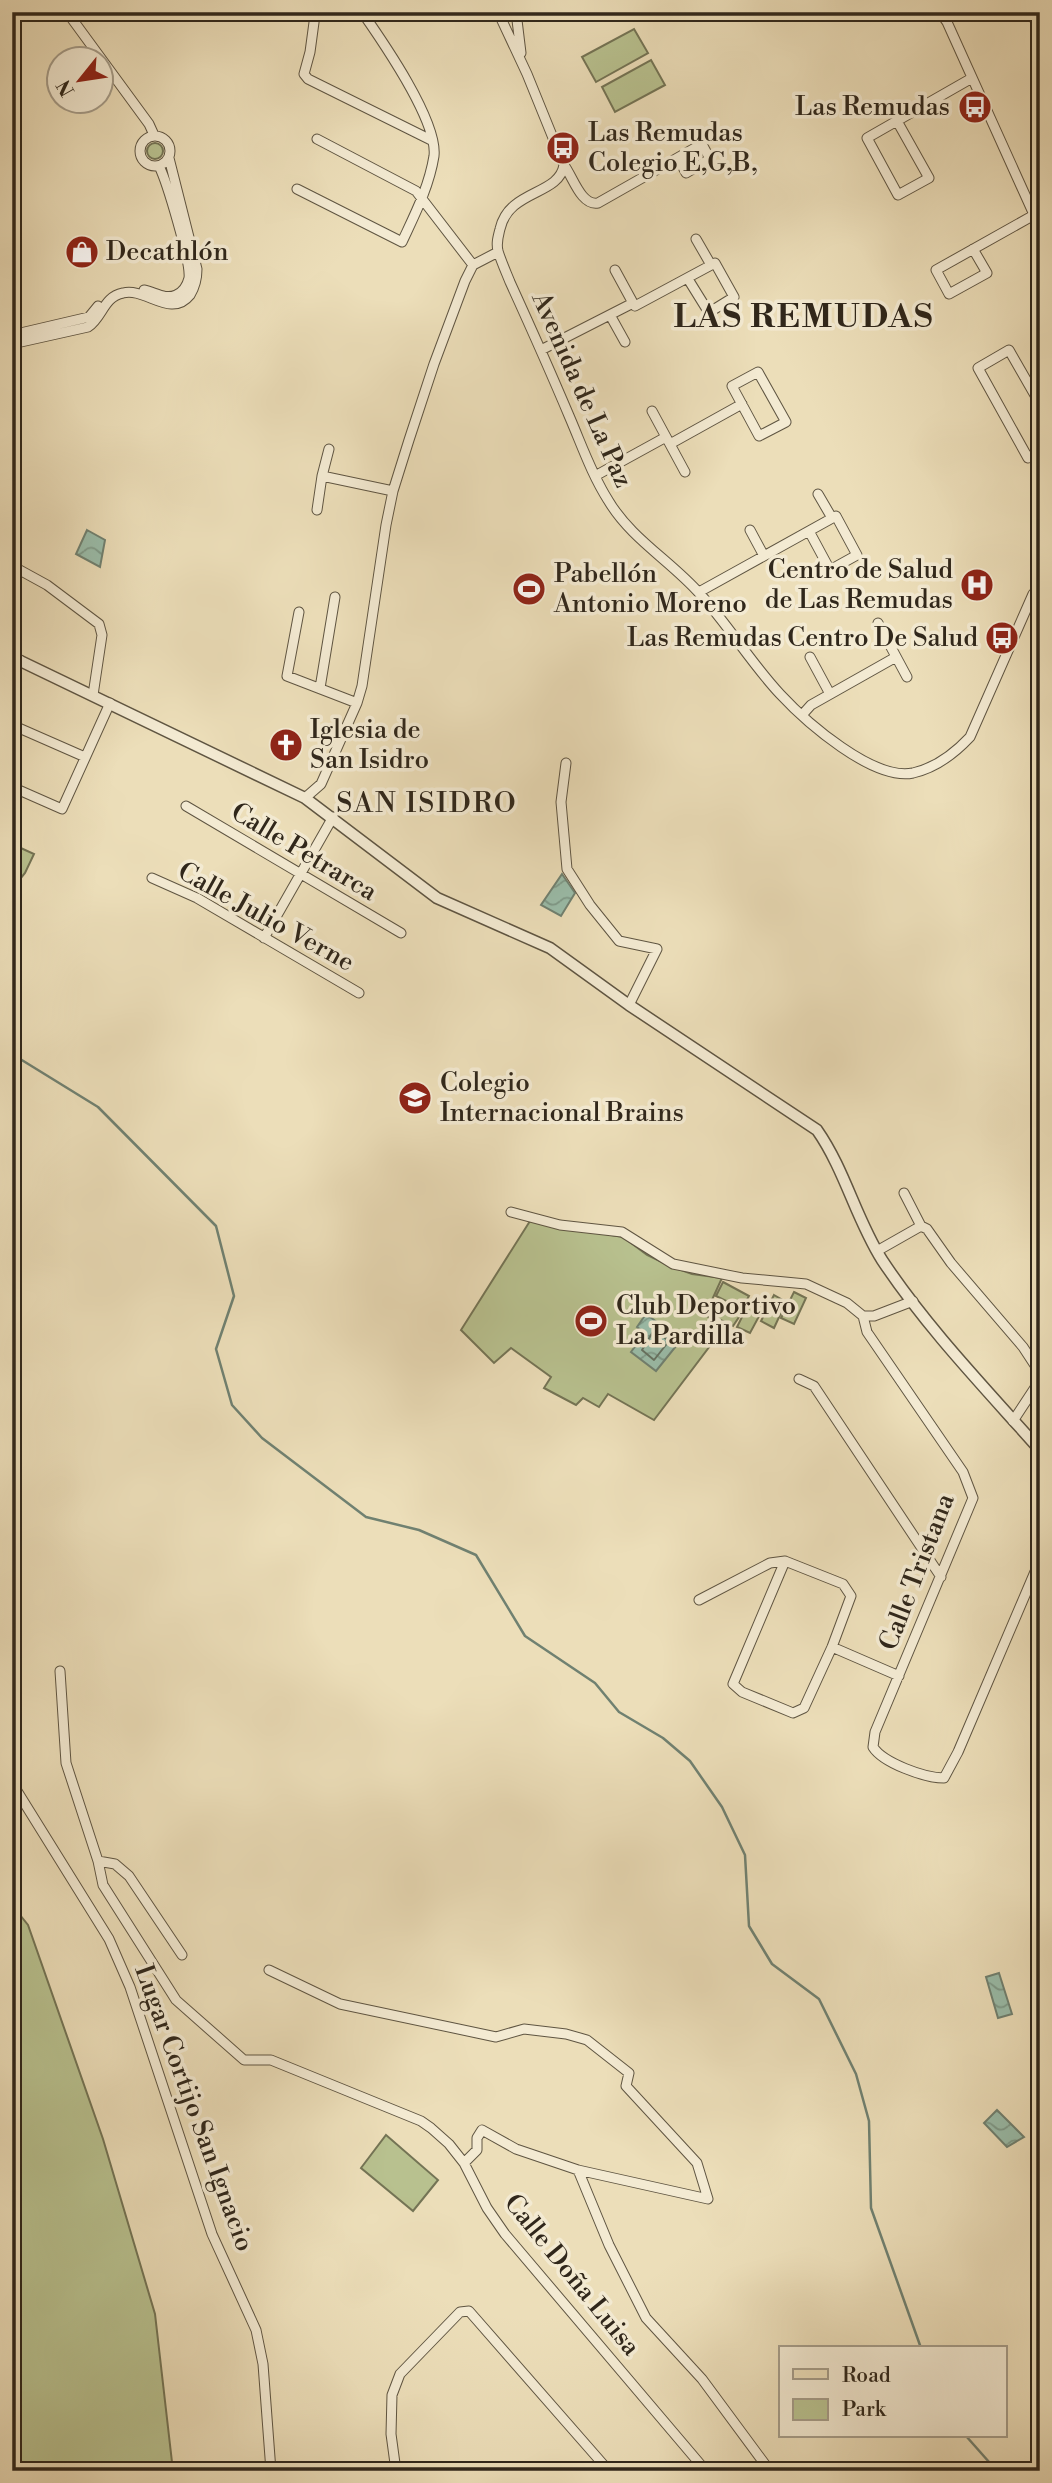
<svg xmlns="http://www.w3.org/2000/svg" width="1052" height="2483" viewBox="0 0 1052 2483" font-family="'Libre Bodoni',serif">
<defs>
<pattern id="water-waves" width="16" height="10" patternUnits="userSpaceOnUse" patternTransform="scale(1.75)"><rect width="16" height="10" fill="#9abdaa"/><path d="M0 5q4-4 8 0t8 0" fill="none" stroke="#7e9a8a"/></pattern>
</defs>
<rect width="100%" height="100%" fill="#ecdeb9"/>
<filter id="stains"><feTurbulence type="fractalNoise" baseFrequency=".00286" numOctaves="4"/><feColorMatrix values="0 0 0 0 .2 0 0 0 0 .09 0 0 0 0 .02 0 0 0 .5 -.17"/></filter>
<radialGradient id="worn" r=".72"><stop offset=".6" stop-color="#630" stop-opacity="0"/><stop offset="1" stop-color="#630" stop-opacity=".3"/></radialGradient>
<path fill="#b8c18f" stroke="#747455" stroke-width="2" d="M634,29L648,53L596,82L582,57Z
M651,60L665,85L615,112L602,87Z
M147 151a8 8 0 1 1 16 0a8 8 0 1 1-16 0Z
M12,844L34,854L25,873L12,889Z
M530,1221L623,1237L647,1255L670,1266L692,1274L722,1278L705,1315L725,1326L654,1420L608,1394L599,1407L583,1398L576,1405L544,1388L551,1377L511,1348L494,1363L461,1330Z
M723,1282L749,1296L742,1309L716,1296Z
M794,1292L806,1298L794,1324L781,1318Z
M774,1295L786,1302L774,1328L761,1321Z
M715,1300L741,1314L733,1326L708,1314Z
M750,1301L764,1307L750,1333L737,1327Z
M12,1905L28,1925L103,2139L155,2314L173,2471H12Z
M386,2135L438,2180L413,2211L361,2168Z"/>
<path fill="url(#water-waves)" stroke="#708171" stroke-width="2" d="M87,530L105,540L100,567L76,554Z
M562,874L575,893L561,916L541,905Z
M646,1314L681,1340L656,1371L631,1352L645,1333L637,1327Z
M999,1973L1012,2014L998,2018L986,1977Z
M997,2110L1024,2137L1007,2147L984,2123Z"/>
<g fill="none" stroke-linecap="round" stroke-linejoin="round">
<path stroke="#657262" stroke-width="2" d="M654,1330L669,1341L654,1360L642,1350Z"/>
<path stroke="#708171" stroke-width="2.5" d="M12,1054L98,1107L216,1226L234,1296L216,1349L232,1405L262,1438L366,1517L419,1530L476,1555L525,1636L595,1683L619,1712L663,1738L690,1761L722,1807L745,1855L749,1926L772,1964L819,1999L856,2074L869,2121L871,2208L921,2348
M966,2436L997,2471"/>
<defs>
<path id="minor" d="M67,12L149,124L154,135
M319,12L315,15L310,52L304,74L308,79L431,140
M498,12L527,74L564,165C559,196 509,189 500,229C498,237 496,243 498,251C501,261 506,272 510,282C531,328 551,373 570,418C582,446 592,475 608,500C631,539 671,561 700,594C729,626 751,663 780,694C806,722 873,781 913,773C935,768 955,753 970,737L1033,594L1040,586
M516,12L521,53
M940,12L947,22L1040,228
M897,121L929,178L898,195L867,138L972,78
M140 151a15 15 0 1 1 30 0a15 15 0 1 1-30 0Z
M317,139L416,191L473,265
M564,165C573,177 581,206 598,203L702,144L710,159L686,173L678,158
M297,189L402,242C415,214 429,187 434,156C438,121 383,42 362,12
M696,239L711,265
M973,249L987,273L949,294L936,270L1034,215
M615,270L633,303
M144,290C155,292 165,300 176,295C183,292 187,286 189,278C191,262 167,182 159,166
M610,315L625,342
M12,335L89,317L98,306
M12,344L88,327C103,317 103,297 123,293C145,287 171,319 190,295C195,287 197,278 197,269L169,158
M541,350L633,303L635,306L715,263L734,297L713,310L706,308L688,279
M758,372L786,422L759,436L732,386Z
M1040,404L1009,350L978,368L1028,458L1040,451
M652,411L685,472
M670,444L742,404
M322,476L393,491
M595,476L666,437
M818,494L832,518
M317,510L322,476L329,449
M750,530L764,556
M16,568L47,585L99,624L102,635L93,695
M699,592L836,516L857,555L830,570L809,531
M299,612L287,676L357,703
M878,623L907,677
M810,657L830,694
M12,677L20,660
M320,688L335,597
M802,715L811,705L896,657
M12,725L85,757
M566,763L561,802L567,869L590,905L619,941L657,949L629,1005
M12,787L62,809L110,703
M305,798L321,784L357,703L362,686L386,525L393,491L409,440L434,364L465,281L473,265L498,252
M186,806L401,933
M152,878L197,898L359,993
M264,938L333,817
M904,1193L921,1226L927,1229L951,1263L1023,1347L1040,1373
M511,1212L560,1225L622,1232L673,1264L742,1278L806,1284L847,1303L863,1316
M877,1251L921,1226
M863,1316L867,1332L963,1472L973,1498L875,1732L873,1747C883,1763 925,1778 944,1778L958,1752L1040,1560
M863,1316H874L913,1301
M799,1379L814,1386L941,1577
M1013,1421L1040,1380
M785,1561L843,1584L851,1596L832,1647L804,1708L793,1713L742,1692L733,1684Z
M699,1600L770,1563L785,1561
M832,1647L899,1676
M60,1671L66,1763L98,1861L103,1885L176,2000L244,2060H271L421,2121L431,2128L449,2144L464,2163L487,2208L505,2234L706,2471
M12,1783L109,1939L130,1987L212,2234L256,2330L263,2364L271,2471
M98,1861L115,1864L129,1876L182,1955
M269,1970L340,2004L496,2037L524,2029L566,2034L587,2040L629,2073L626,2086L697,2163L708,2199L578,2170L516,2149L482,2130L477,2138V2150L464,2163
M578,2170L609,2245L646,2318L702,2379L770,2471
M396,2471L391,2434L392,2395L400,2374L460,2312L469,2311L609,2471"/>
<path id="tertiary" d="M12,657L305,798L437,898L550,948L629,1005L817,1130C845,1170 856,1219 882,1260C927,1328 986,1389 1040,1450"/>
<path id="primary" d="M1030,12L1040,19"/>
</defs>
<use href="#minor" stroke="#5f5542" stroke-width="11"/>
<use href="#tertiary" stroke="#5f5542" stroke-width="13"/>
<use href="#primary" stroke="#30271b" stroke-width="17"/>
<use href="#minor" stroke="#f3ead2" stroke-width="9"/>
<use href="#tertiary" stroke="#f3ead2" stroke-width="10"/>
<use href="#primary" stroke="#ecdeb9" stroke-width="14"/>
</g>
<defs>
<symbol id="bus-disc" viewBox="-11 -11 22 22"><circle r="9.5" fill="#8f2418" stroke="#f3ead2"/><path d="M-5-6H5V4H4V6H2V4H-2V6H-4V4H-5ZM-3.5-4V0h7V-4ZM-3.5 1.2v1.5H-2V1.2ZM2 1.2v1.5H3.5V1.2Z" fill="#fff"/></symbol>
<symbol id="shop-disc" viewBox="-11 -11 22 22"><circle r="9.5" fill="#8f2418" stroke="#f3ead2"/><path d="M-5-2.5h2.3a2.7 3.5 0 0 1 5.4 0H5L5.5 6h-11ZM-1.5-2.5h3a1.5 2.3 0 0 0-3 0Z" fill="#fff"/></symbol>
<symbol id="hospital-disc" viewBox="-11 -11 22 22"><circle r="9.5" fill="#8f2418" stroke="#f3ead2"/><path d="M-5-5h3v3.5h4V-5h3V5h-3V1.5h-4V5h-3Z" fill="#fff"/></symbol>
<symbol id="stadium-disc" viewBox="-11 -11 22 22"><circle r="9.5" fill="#8f2418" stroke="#f3ead2"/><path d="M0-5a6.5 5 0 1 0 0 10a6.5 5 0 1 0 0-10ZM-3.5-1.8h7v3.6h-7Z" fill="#fff"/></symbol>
<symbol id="church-disc" viewBox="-11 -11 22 22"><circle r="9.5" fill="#8f2418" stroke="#f3ead2"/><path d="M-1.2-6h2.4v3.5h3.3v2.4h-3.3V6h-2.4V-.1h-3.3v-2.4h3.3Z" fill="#fff"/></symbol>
<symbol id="school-disc" viewBox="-11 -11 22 22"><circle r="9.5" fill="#8f2418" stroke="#f3ead2"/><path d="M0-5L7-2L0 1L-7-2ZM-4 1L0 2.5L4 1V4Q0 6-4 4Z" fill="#fff"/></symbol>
</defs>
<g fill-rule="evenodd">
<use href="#bus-disc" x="956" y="88" width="38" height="38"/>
<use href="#bus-disc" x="544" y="129" width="38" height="38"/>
<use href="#shop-disc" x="63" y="233" width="38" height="38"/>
<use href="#hospital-disc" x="958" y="566" width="38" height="38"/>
<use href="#stadium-disc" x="510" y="570" width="38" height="38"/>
<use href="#bus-disc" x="983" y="619" width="38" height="38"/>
<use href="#church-disc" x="267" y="726" width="38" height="38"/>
<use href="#school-disc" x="396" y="1079" width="38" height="38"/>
<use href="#stadium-disc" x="572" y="1302" width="38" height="38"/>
</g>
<g text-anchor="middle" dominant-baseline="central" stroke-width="7" stroke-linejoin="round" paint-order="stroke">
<g font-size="26" fill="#30271b" stroke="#f3ead2" text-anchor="start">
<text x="950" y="107" text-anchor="end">Las Remudas</text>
<text x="588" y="133">Las Remudas<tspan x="588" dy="30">Colegio E,G,B,</tspan></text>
<text x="106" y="252">Decathlón</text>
<text x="953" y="570" text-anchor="end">Centro de Salud<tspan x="953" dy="30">de Las Remudas</tspan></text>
<text x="554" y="574">Pabellón<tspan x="554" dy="30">Antonio Moreno</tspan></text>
<text x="978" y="638" text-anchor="end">Las Remudas Centro De Salud</text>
<text x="310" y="730">Iglesia de<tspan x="310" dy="30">San Isidro</tspan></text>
<text x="440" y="1083">Colegio<tspan x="440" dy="30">Internacional Brains</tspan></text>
<text x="616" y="1306">Club Deportivo<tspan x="616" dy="30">La Pardilla</tspan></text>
</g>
<g font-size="26" fill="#30271b" stroke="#f3ead2">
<text transform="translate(582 390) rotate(66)">Avenida de La Paz</text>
<text transform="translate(304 852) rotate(31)">Calle Petrarca</text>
<text transform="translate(266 917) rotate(29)">Calle Julio Verne</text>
<text transform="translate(917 1572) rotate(-69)">Calle Tristana</text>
<text transform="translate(194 2108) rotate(70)">Lugar Cortijo San Ignacio</text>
<text transform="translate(572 2275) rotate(51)">Calle Doña Luisa</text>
</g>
<g font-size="28" letter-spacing="2" fill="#30271b" stroke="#f3ead2">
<text x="427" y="803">SAN ISIDRO</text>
</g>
<g font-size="33" font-weight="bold" letter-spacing="2" fill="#30271b" stroke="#f3ead2">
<text x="804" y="317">LAS REMUDAS</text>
</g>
</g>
<rect width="1052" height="2483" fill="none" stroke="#ecdeb9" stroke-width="42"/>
<rect x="14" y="14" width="1024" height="2455" fill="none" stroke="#30271b" stroke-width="3.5"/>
<rect x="21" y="21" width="1010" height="2441" fill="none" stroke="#30271b" stroke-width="2"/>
<rect x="779" y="2346" width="228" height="91" fill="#f3ead2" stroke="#a59c89" stroke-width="2"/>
<rect x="793" y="2369" width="35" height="10" fill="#ecdeb9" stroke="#a59c89" stroke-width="2"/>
<text x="842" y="2382" font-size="21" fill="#30271b">Road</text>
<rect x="793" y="2399" width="35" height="21" fill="#b8c18f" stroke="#a59c89" stroke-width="2"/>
<text x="842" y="2416" font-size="21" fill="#30271b">Park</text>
<g transform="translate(80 80) rotate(240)"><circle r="33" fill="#f3ead2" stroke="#a59c89" stroke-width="2"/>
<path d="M0-5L12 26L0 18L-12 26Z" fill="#8f2418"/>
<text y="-10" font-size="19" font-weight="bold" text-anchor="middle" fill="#30271b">N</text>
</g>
<rect width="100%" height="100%" filter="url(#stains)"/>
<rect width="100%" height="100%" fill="url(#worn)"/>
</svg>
